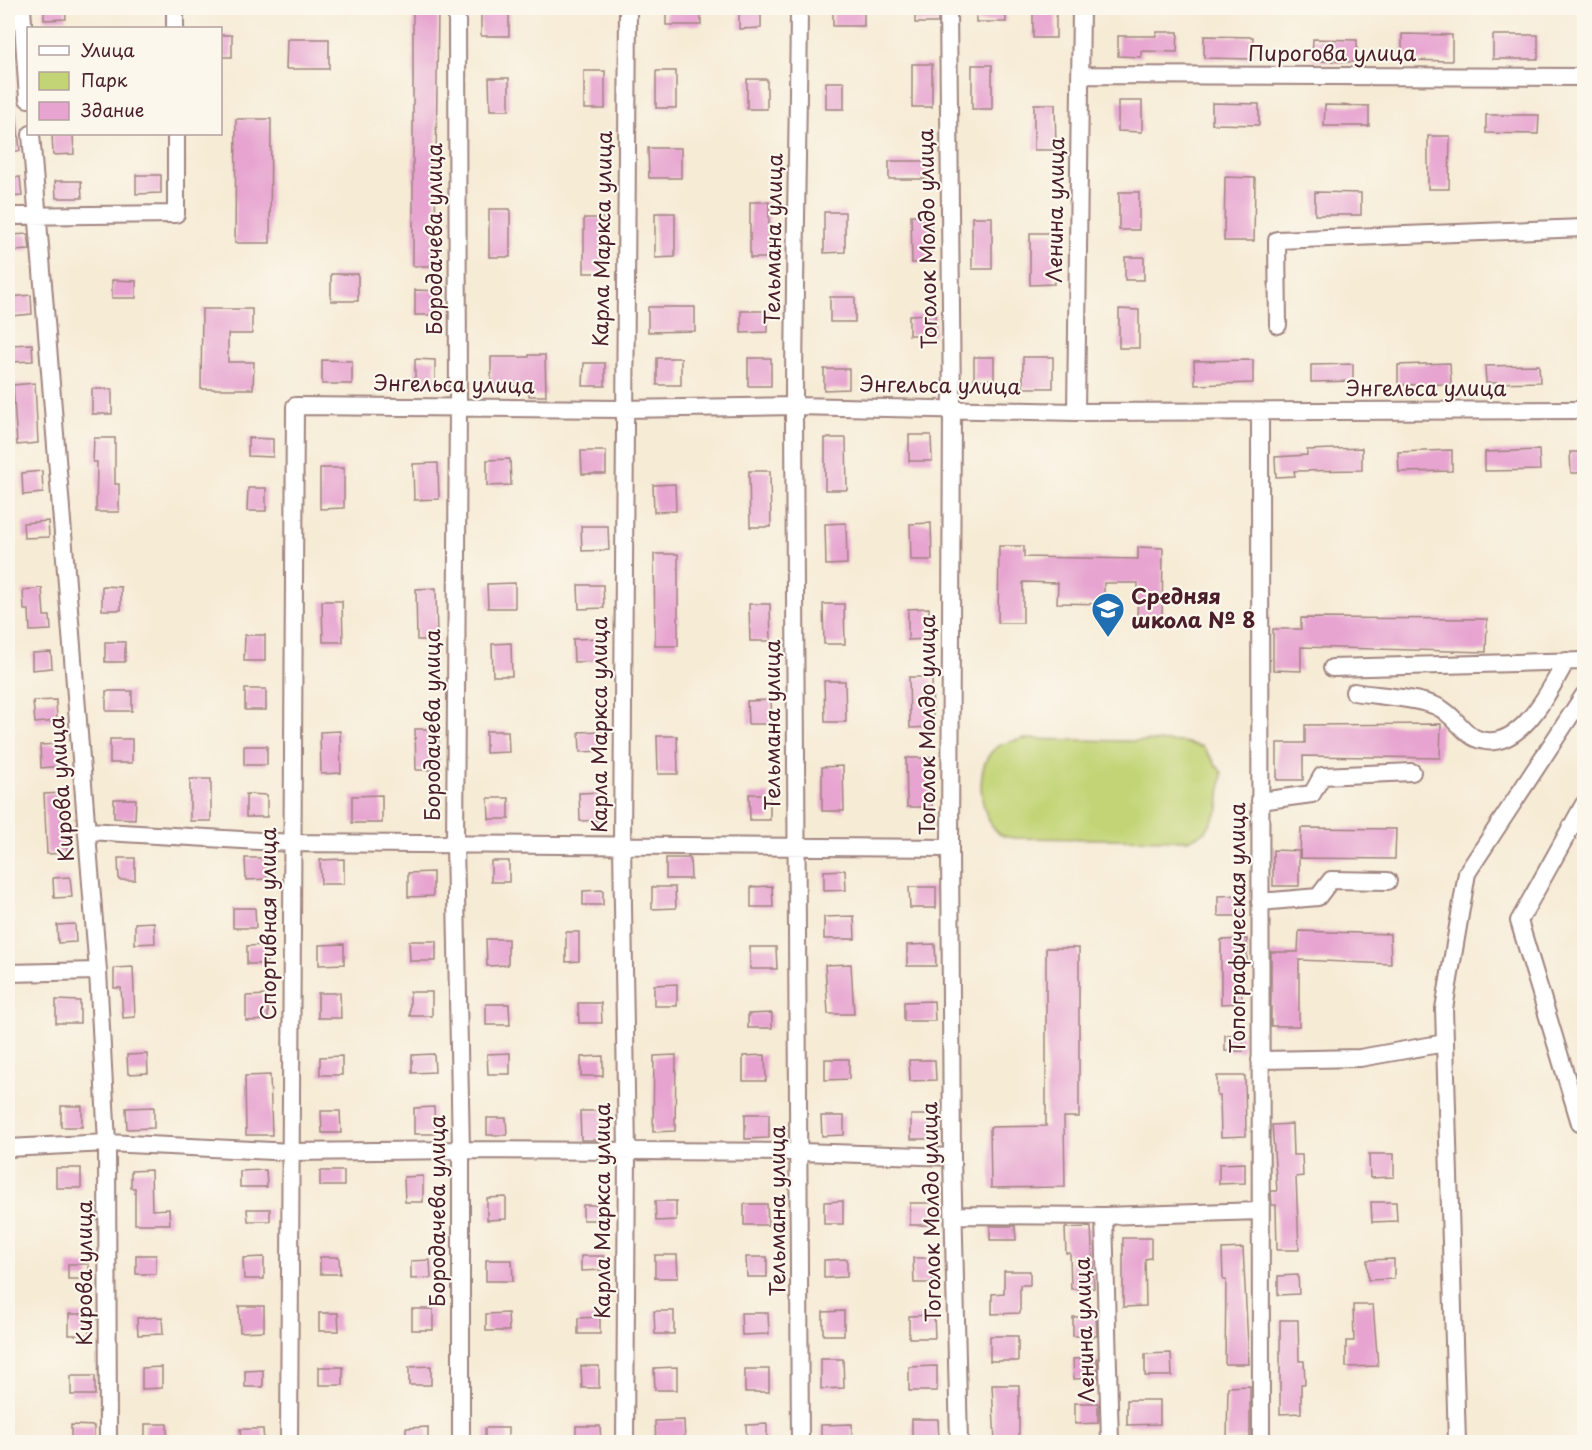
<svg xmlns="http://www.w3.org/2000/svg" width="1592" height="1450" viewBox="0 0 1592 1450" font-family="'Playpen Sans',sans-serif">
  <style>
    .green { fill: #c3d476; stroke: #867a50; stroke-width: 1.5 }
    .building { fill: #e7a4d0 }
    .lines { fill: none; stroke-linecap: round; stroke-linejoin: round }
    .minor-casing { stroke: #a08580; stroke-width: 20 }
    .minor { stroke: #fff; stroke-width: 16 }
    .labels { text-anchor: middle; stroke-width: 4.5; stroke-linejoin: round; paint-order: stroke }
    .street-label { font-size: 21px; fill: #4a1f2b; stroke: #fbf7ec }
    .poi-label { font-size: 21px; font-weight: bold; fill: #4a1f2b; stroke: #fbf7ec; text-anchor: start }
  </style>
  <rect width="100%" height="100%" fill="#fbf7ec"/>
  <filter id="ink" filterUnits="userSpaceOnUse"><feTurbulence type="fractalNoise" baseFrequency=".0167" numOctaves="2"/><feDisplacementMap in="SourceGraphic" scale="12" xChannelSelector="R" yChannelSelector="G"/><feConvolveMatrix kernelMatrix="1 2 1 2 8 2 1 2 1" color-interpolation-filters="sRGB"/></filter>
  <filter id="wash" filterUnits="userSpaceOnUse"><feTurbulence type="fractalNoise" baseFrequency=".008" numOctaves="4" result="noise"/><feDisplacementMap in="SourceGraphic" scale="24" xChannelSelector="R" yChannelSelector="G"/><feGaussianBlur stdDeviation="1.35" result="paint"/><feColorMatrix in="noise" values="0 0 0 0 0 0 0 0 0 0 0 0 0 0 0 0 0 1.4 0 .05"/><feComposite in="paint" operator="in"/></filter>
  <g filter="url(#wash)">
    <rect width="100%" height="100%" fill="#f6ebd5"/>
    <path class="green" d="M1022,739L1183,742L1203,747L1222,773L1219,810L1205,832L1188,840L1015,838C1010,837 1002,837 998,833C978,815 973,760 999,746C1005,742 1015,741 1022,739Z"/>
    <g id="blocks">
      <path class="building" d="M44,8H65L66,19L44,20Z
        M413,8H438L435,237H439V266H413Z
        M481,8H509V36H481Z
        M666,8H701V25H666Z
        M739,8H761V28L739,29Z
        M833,8H864V26H833Z
        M915,8H938V23H915Z
        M976,8H1006V22H976Z
        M1033,8H1056V38H1033Z
        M1156,32H1178L1177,52L1141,51V57L1118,56V36H1156Z
        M1402,34L1452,35V61L1402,60Z
        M220,35H232V57H220Z
        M1493,35H1538V59H1493Z
        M1204,36L1253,37L1252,59L1204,58Z
        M287,39H329V69H286Z
        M1313,39L1357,40V62L1312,61Z
        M912,64H932V107H912Z
        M972,65H992V109H972Z
        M584,71H605V109H584Z
        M656,71H676V108H656Z
        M489,78H509V110H490Z
        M747,79H767V109H747Z
        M826,82H844V109H826Z
        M1118,101H1142V132L1118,131Z
        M1212,103L1259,104V125L1212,124Z
        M1034,104H1055L1056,150H1034Z
        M1325,105L1369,106V126H1324Z
        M8,110H16L20,151H8Z
        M1486,115H1539L1538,134L1486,133Z
        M236,119H271L270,243H235Z
        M52,134H73L74,154L53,155Z
        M1428,136H1450L1449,189H1428Z
        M648,148H681V178H649Z
        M889,161H931V179H889Z
        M136,175H161V193L136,194Z
        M20,177L22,196L8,197V178Z
        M1225,177L1255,178L1254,241H1224Z
        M55,181H81L82,198H56Z
        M1119,192H1139V230H1119Z
        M1315,192L1361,193V215H1315Z
        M750,202H769V258H750Z
        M489,209H510V257H489Z
        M824,212H845V252L824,253Z
        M655,213H675V257L655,258Z
        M911,215H931V263H912Z
        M972,217H992V269H972Z
        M584,218H605V273H584Z
        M1030,233H1054V284L1030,285Z
        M28,234L30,250L12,251L11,235Z
        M1125,257H1144V280H1125Z
        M331,274H358V301H331Z
        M112,280L136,281V298H112Z
        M415,290L439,291V315H415Z
        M31,295L32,314L11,316L10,297Z
        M830,297H855V322H830Z
        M648,307H695V331L648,332Z
        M202,309H252V334H228V362H254L253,389H201Z
        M1119,309L1139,310V348H1119Z
        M741,311H768V332L741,333Z
        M935,314V335H909V315Z
        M32,344L33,361L11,362L10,345Z
        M529,355H545L546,396H529V386H491V357H529Z
        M974,357H994V379L974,380Z
        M1023,357H1053V388H1023Z
        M657,358H681V385H657Z
        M748,358H771V386H748Z
        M415,359L435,360V386H415Z
        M322,360L352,361V384H322Z
        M1253,360V383L1195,385L1194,361Z
        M584,363H605V386H583Z
        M1450,363L1451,384L1398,385V365Z
        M1353,364V381L1311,382V365Z
        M1539,365L1540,382L1486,383L1485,366Z
        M824,369H849V389L824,390Z
        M35,383L38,443L17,445L13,385Z
        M92,389H112V414H92Z
        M909,435H931L932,461H909Z
        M94,438H115V484H119V512H96L97,462H93Z
        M248,438L273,439V457L248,456Z
        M825,438H846L847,490H825Z
        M1362,448V470L1294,471L1295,476L1276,477L1275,457L1307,455V450Z
        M1452,450V471L1399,472L1398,452Z
        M1539,450L1540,470L1485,471V452Z
        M581,451H606V474H582Z
        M1570,452H1584V473H1571Z
        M510,459L511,485L487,486V460Z
        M438,463L439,499L414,500L413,464Z
        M320,468H344V508L320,509Z
        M42,471L43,493L23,495L22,473Z
        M749,471H770L771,527H750Z
        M675,484L676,511L654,512L653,485Z
        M248,488H266V511H247Z
        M48,521L49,537L24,538L23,523Z
        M846,523L847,564L826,565L825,524Z
        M931,523L932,560H911L910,524Z
        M581,526H608L609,550L582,551Z
        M999,546H1024V557L1138,559V547L1163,548L1162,624H1137L1138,583H1104V604L1057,603L1058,583L1023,582V623H998Z
        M654,554H678V646H655Z
        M515,583V608H488L487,584Z
        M578,585H603L604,608L579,609Z
        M102,586L121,587V610H102Z
        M42,588L44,616H50L51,630L30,631L29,610H24L23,590Z
        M436,588L437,640H417L416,589Z
        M322,601H342L343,642H323Z
        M749,604H770L771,641H750Z
        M823,604H844L845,644H824Z
        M929,608V639L908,640V609Z
        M1301,618L1487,619L1486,652L1301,647V671L1273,670V629H1301Z
        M245,635H265V661H244Z
        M602,638L603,661L574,662L573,639Z
        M105,642H125V662H105Z
        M511,643L512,676H493L492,644Z
        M51,652L52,668L32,670V653Z
        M909,677H932L933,727L910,728Z
        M824,681H845L846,722H825Z
        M245,689H266V710H245Z
        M106,691H132V711H106Z
        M56,700L57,721L35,723L33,701Z
        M771,700L772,724H748L747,701Z
        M1441,724L1440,758L1303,756V780H1277V743H1305V725Z
        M415,729H438L439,770H416Z
        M340,731L341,773L321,774L320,732Z
        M486,731H508L509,752L486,753Z
        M602,731V751L580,752L579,732Z
        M657,736H677L678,774H658Z
        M110,739H132V763H110Z
        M59,744L61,766L41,768L40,745Z
        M244,746H267V765H244Z
        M906,758H932V807H907Z
        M843,766L844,811H822V767Z
        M190,779H211V821H190Z
        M604,792V820L580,821L579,793Z
        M62,793L67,853L47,854L44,794Z
        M246,794L267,795V817H246Z
        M749,794H770V820H750Z
        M382,795V823H352V796Z
        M488,798H509V819H489Z
        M114,799H136L135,819L114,818Z
        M1301,828L1396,829L1395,859L1300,858Z
        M1273,850L1299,851V886H1273Z
        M118,858H135V880H119Z
        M245,858H266L267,879L246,880Z
        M666,858H690L691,879H666Z
        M344,859V884H321L320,860Z
        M491,861H509V882H491Z
        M845,870L846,890L824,891V871Z
        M433,872V896L408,897V873Z
        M70,877L72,897L54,898L53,878Z
        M772,886L773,907H751V887Z
        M652,887H675L676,908L652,909Z
        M909,887H936V908H910Z
        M603,890V905H583V891Z
        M1244,895V916H1218V896Z
        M233,908H255L256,928H233Z
        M854,916L855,939H824V917Z
        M154,922L155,943L135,944V923Z
        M75,924L76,942L58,943L57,925Z
        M1299,931L1390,934L1391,964L1299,960V1026H1271V952H1298Z
        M566,932H579V961L566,962Z
        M486,939H508V965L487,966Z
        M1247,939V960H1241L1242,1003L1221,1004V940Z
        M409,941H436V961H410Z
        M344,944V964L319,965V945Z
        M935,944L936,966H907V945Z
        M266,945L267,964H247V946Z
        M750,947H776L777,969H750Z
        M1046,948H1079V1117H1064L1065,1187L991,1188L990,1127L1046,1126Z
        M851,964L854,1014H828L825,965Z
        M133,967L135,1017L123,1018L121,988H114V968Z
        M677,984V1006H654V985Z
        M410,992H432V1016H410Z
        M318,993H340L341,1018H318Z
        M268,995V1020L246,1021V996Z
        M56,1000L80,1001V1023H56Z
        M934,1001L935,1021H904V1002Z
        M578,1003H601L602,1023H579Z
        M486,1004H509L510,1025H486Z
        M772,1013V1028H748V1014Z
        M1243,1034V1051H1225V1035Z
        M510,1053V1074H488L487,1054Z
        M147,1054L148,1073L128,1074L127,1055Z
        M434,1054L435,1072L412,1073V1055Z
        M676,1055L675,1131L653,1132L654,1056Z
        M765,1055L766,1081H743V1056Z
        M342,1056V1075H320V1057Z
        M603,1056V1076H581V1057Z
        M825,1059H849V1079L825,1080Z
        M909,1060H935L936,1080L910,1081Z
        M270,1075L272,1135H246L245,1076Z
        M1217,1076H1245L1246,1136L1221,1137L1220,1096H1217Z
        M61,1106H82V1127H61Z
        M154,1107V1128L127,1129L126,1108Z
        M434,1107L435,1134H414V1108Z
        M321,1111H340L341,1133H322Z
        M580,1111H602V1140H581Z
        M745,1114H769V1138L745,1139Z
        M911,1115H935V1139H911Z
        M821,1116H844V1135L822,1136Z
        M487,1118H506L507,1135H487Z
        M1292,1124L1293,1155H1302L1303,1176L1296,1177L1299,1250H1277L1276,1205H1272L1271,1191H1277L1272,1125Z
        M1369,1154H1394V1177L1370,1178Z
        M1245,1163V1183L1219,1184V1164Z
        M56,1168H81V1188H56Z
        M151,1170L152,1210L169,1209L170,1224H135V1188H131V1171Z
        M266,1170L267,1187H240V1171Z
        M320,1171H344V1186H320Z
        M423,1176V1202H405L404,1177Z
        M506,1197V1219L487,1220V1198Z
        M655,1201H676V1220L656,1221Z
        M843,1201V1224H824V1202Z
        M1371,1202H1396L1397,1221L1372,1222Z
        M910,1203H934V1225H910Z
        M744,1204H767L768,1225H744Z
        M583,1205H601V1220H583Z
        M247,1209H270V1221H248Z
        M990,1226H1015L1016,1240H990Z
        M1091,1227L1094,1288L1071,1289L1070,1253H1066L1065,1228Z
        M1123,1238H1151V1258L1145,1259L1146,1306L1123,1307Z
        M1243,1248L1249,1364H1225L1226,1280H1223L1222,1249Z
        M136,1255H156V1274H136Z
        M655,1255H677L678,1278H655Z
        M581,1256H604V1270L581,1271Z
        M264,1257V1279H244L243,1258Z
        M320,1257H339L340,1274H320Z
        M746,1257H767V1277H747Z
        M913,1258H932L933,1283H914Z
        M847,1259V1277L824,1278V1260Z
        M1394,1259V1279L1368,1280L1367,1260Z
        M430,1260L431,1278L411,1279V1261Z
        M486,1260H512L513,1281H486Z
        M68,1264H89V1279H68Z
        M1004,1271H1030V1285H1020V1313L992,1314V1294L1004,1293Z
        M1298,1275L1299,1294L1278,1295V1276Z
        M1353,1305H1373L1378,1366L1346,1367V1341H1354Z
        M239,1306H264V1331L240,1332Z
        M412,1309H433V1330H412Z
        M654,1311H674V1334H655Z
        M844,1311V1335H823V1312Z
        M319,1313H338L339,1331H319Z
        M508,1313L509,1331H486V1314Z
        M741,1313H768L769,1334L742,1335Z
        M69,1314H89V1335H69Z
        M934,1315L935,1338H909V1316Z
        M162,1317L163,1334L138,1335L137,1318Z
        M600,1317V1334H578V1318Z
        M1073,1317H1096L1097,1336H1073Z
        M1280,1320H1298L1299,1361H1304L1305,1384H1301V1413L1280,1414Z
        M990,1336H1018V1361H990Z
        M1171,1353L1172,1376H1145V1354Z
        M1097,1358L1098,1378L1074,1379L1073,1359Z
        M821,1359H843L844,1388L821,1389Z
        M431,1366V1385H409V1367Z
        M581,1366H599V1388H582Z
        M937,1366V1391H909V1367Z
        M162,1367V1388L142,1389V1368Z
        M319,1367H343V1385H319Z
        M677,1367V1390H655L654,1368Z
        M745,1369H769V1392H745Z
        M263,1370V1387H245V1371Z
        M71,1376H95V1395H71Z
        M992,1385H1019V1443H995Z
        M1250,1386V1438L1227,1439L1228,1387Z
        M1127,1400H1160V1424L1127,1425Z
        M1075,1403H1098V1423L1075,1424Z
        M912,1419H938L939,1443H912Z
        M684,1420L685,1443H656L655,1421Z
        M145,1424H167V1443H145Z
        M767,1424V1443H747L746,1425Z
        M852,1424V1443H821V1425Z
        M71,1425L94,1426V1443H71Z
        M576,1426H600L601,1443H576Z
        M428,1427V1443H406V1428Z
        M485,1428H508V1441H485Z
        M240,1429H263L264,1443H241Z"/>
    </g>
  </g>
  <g filter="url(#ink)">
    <use href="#blocks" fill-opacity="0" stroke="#a08580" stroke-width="1.5"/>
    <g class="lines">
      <defs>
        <path id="minor" d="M22,8L28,99
          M175,8V28
          M457,8L458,407L455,844L461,1150V1442
          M799,8C798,142 794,277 794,411C795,755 801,1099 800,1442
          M948,8L952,408L950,848L952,1157L959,1442
          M1080,75L1584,77
          M31,134L98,971L107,1143L108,1442
          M8,216L176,214V134
          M1278,325L1277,240L1584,228
          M1076,412L1081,8
          M1260,413L1261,1442
          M1332,668L1584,661
          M1354,692C1378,696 1414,697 1436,706C1453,713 1462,732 1475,738C1518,757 1550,690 1566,661
          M1260,801L1312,794L1322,776L1412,772
          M1584,804L1519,921L1580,1123H1584
          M88,831L292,843L950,848
          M1260,902L1318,897L1331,880L1388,881
          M8,973L98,971
          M1260,1060L1360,1058L1445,1043
          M8,1148L107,1143L292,1152L461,1150L801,1152L952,1157
          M954,1215L1104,1216L1260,1211
          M1104,1216L1110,1442
          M289,1442L295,406L624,409L794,406L1076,412L1584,410
          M625,1442L627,1152L622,845L628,8
          M1457,1442L1444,1009L1467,873L1584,695"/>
      </defs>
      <use href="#minor" class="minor-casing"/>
      <use href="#minor" class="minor"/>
    </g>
  </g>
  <defs>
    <symbol id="school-pin" viewBox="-11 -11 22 30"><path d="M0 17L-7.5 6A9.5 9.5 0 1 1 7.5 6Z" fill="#1f6fb2" stroke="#fbf7ec"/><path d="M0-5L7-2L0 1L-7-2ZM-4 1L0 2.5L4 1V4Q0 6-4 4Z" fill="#fff"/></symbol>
  </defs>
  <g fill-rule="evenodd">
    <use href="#school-pin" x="1089" y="590" width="38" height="52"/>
  </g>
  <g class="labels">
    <g class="street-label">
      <text x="1332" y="61">Пирогова улица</text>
      <text transform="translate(1056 210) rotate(-89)" y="7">Ленина улица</text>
      <text transform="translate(435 239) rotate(-90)" y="7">Бородачева улица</text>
      <text transform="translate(603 239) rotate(-89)" y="7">Карла Маркса улица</text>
      <text transform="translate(774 239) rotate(-89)" y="7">Тельмана улица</text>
      <text transform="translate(928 239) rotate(-91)" y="7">Тоголок Молдо улица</text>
      <text transform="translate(454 385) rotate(1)" y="7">Энгельса улица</text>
      <text transform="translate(940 386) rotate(1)" y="7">Энгельса улица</text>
      <text x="1426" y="396">Энгельса улица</text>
      <text transform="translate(433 725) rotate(-90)" y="7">Бородачева улица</text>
      <text transform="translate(600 725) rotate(-90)" y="7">Карла Маркса улица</text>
      <text transform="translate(773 725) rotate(-90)" y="7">Тельмана улица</text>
      <text transform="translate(928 725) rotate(-90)" y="7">Тоголок Молдо улица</text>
      <text transform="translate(62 789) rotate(-94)" y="7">Кирова улица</text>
      <text transform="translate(269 924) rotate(-90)" y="7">Спортивная улица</text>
      <text transform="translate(1238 928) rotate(-90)" y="7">Топографическая улица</text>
      <text transform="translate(438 1211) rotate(-90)" y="7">Бородачева улица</text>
      <text transform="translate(603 1211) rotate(-90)" y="7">Карла Маркса улица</text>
      <text transform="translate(778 1211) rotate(-90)" y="7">Тельмана улица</text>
      <text transform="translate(932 1212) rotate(-91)" y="7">Тоголок Молдо улица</text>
      <text transform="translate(85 1273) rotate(-90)" y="7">Кирова улица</text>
      <text transform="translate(1085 1330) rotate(-92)" y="7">Ленина улица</text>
    </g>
    <g class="poi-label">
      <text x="1131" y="604">Средняя<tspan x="1131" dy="24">школа № 8</tspan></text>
    </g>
  </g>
  <rect width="1592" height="1450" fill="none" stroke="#fbf7ec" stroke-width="30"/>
  <rect x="27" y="27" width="195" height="108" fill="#fbf7ec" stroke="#b4a19f" stroke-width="1.5"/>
  <rect x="39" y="46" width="30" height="9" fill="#ffffff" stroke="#b4a19f" stroke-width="1.5"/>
  <text x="81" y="57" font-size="18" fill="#4a1f2b">Улица</text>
  <rect x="39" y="72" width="30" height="18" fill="#c3d476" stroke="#b4a19f" stroke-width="1.5"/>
  <text x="81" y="87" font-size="18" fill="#4a1f2b">Парк</text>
  <rect x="39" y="102" width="30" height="18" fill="#e7a4d0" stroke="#b4a19f" stroke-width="1.5"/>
  <text x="81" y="117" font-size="18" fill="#4a1f2b">Здание</text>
</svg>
